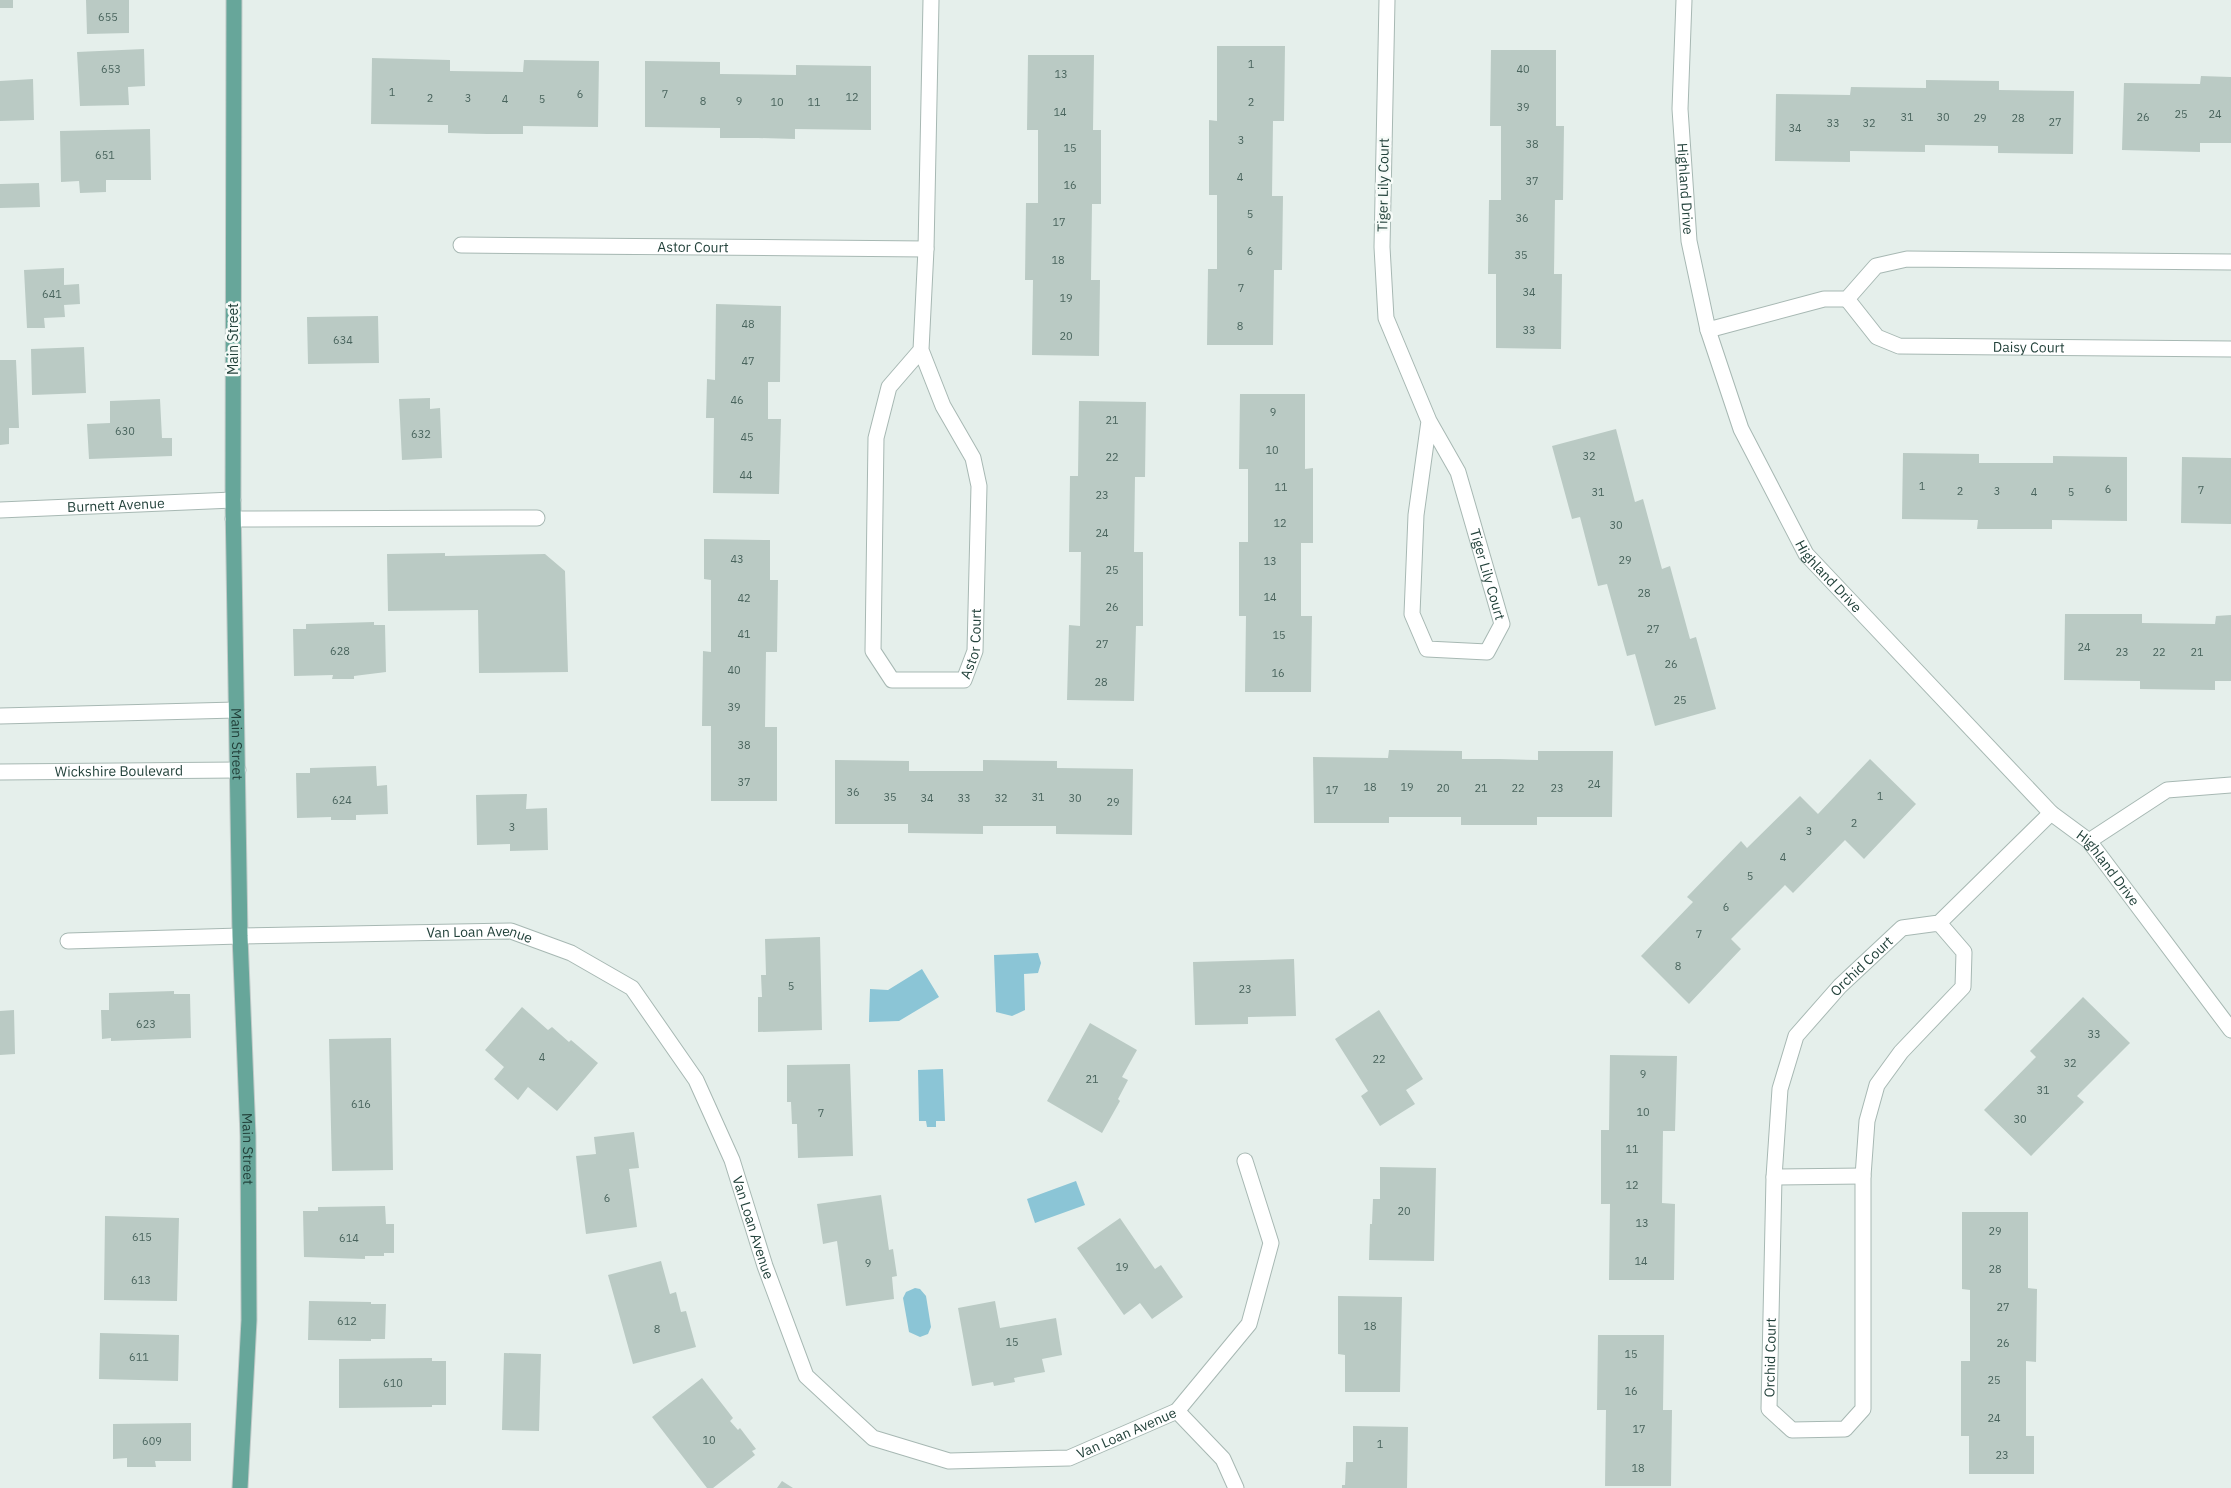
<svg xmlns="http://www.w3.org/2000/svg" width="2231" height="1488" viewBox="0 0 2231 1488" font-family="'IBM Plex Sans',sans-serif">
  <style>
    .water { fill: #8bc5d6 }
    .building { fill: #bacac4 }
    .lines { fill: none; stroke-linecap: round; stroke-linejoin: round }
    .minor-casing { stroke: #a7b8b3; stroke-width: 17 }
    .major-casing { stroke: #c1cac8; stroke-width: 17 }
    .minor { stroke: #fff; stroke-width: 15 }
    .major { stroke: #67a69a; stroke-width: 15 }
    .labels { text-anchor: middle; stroke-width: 5; stroke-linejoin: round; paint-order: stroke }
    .number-label { font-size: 11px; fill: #49645d }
    .street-label { font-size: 14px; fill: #23423b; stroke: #f6fbf8 }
  </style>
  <rect width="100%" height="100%" fill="#e5efeb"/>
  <path class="water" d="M1038,953L1041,963L1038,973L1024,974L1025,1010L1012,1016L996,1012L994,955Z
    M922,969L939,997L899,1021L869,1022L870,989L888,990Z
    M943,1069L945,1121H936V1127H927L926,1121H919L918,1070Z
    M1076,1181L1085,1205L1035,1223L1027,1199Z
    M915,1288L920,1289L926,1296L931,1327L928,1334L920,1337L909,1332L903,1298L906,1292Z"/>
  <path class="building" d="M0,0H13V8H0Z
    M86,0H129V33L87,34Z
    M1217,46H1285L1284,121H1273L1272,196H1283L1282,270H1274L1273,345H1207L1208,269H1217V195H1209V120L1217,121Z
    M144,49L145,86L128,87L129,105L80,106L77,52Z
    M1491,50H1556V126H1564L1563,200H1555L1554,274H1562L1561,349L1496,348V274H1488L1489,200H1501V126H1490Z
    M1028,55H1094L1093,130H1101V204H1092L1091,280H1100L1099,356L1032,355L1033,280H1025L1026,203H1038V130H1027Z
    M372,58L450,60V71L523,72L524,60L599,61L598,127L523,126V134H487L448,133V125L371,124Z
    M645,61L720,62V74L796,75V65L871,66V130L795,129V139L758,138H720V128L645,127Z
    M2201,76L2231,77V143H2200V152L2122,150L2124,83L2200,84Z
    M33,79L34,120L0,121V81Z
    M1926,80L1999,81V90L2074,91L2073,154L1998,153V146L1925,145V152L1850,151V162L1775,161L1776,94L1850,95L1851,87L1926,88Z
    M150,129L151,180H106V192L80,193L79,181L61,182L60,131Z
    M39,183L40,207L0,208V184Z
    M64,268V285L79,284L80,304L64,305L65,317L44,318L45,328H27L24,270Z
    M716,304L781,306L780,382H768V419H781L779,494L713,493L714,418H706L707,379L715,380Z
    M378,316L379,363L308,364L307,317Z
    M84,347L86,393L32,395L31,349Z
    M0,360H16L19,428H9V444L0,445Z
    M1240,394H1305V469L1313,468V543H1301V616H1312L1311,692H1245L1246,616H1239V542H1248V469H1239Z
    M430,398V409L440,408L442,458L402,460L399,399Z
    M160,399L162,438H172V456L89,459L87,424L110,423V401Z
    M1079,401L1146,402L1145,477H1135L1134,552H1143V626H1136L1134,701L1067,700L1069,625L1080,626L1081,552H1069L1070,476H1078Z
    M1616,429L1635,502L1643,499L1662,569L1670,566L1690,639L1696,637L1716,709L1655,726L1635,654L1627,656L1607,584L1598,586L1580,517L1572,519L1552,446Z
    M1903,453L1979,454V463H2053V456L2127,457V521L2052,520V529H1977L1978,520L1902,519Z
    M2182,457L2231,458V524L2181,523Z
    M704,539L770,540V580H778L777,652H766L765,727H777V801H711V726H702L703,651L711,652V580L704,579Z
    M445,553V556L545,554L565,571L568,672L479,673L478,610L388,611L387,554Z
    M2065,614H2142V623L2215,624L2216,616L2231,615V681H2215V690L2140,689V681L2064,680Z
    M374,622V625H385L386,672L354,676V679H332L333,675L294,676L293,629H306V624Z
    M1389,750L1462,751V759H1500L1538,760V751H1613L1612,817H1537V825H1461V817H1389V823H1314L1313,757L1388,758Z
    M1870,759L1916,804L1864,859L1845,840L1793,893L1785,885L1731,939L1741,949L1689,1004L1641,956L1693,902L1687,897L1741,841L1747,848L1800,796L1818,814Z
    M835,760L909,761V771H983V760L1057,761V768L1133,769L1132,835L1056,834V826H983V834L908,833V824H835Z
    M376,766L377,786L387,785L388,814L356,815V820H331V817L297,818L296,773H310V768Z
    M527,794L526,809L547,808L548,850L510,851V844L477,845L476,795Z
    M820,937L822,1030L758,1032V997H762L761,975H766L765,939Z
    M1294,959L1296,1016L1248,1017V1024L1195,1025L1193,962Z
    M174,991V994H190L191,1038L111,1041V1038L102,1039L101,1010H109V993Z
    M2083,997L2130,1043L2077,1096L2084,1102L2031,1156L1984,1110L2036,1057L2030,1051Z
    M522,1007L548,1030L552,1027L569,1042L571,1040L598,1063L557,1111L528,1087L518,1100L494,1079L504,1067L485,1050Z
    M14,1010L15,1054L0,1055V1011Z
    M1379,1010L1423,1079L1406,1090L1415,1104L1380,1126L1361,1096L1368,1091L1335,1039Z
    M1090,1023L1137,1050L1122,1077L1128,1080L1118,1099L1120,1101L1102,1133L1047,1101Z
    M391,1038L393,1170L332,1171L329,1039Z
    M1610,1055L1677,1056L1675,1131H1663L1662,1203L1675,1204L1674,1280H1609L1610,1204H1601V1130H1609Z
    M850,1064L853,1156L798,1158L797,1124H792L791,1102H787V1065Z
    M634,1132L639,1168L629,1169L637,1227L586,1234L576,1156L596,1154L594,1137Z
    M1380,1167L1436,1168L1434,1261L1369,1260L1370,1224H1372L1373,1199H1380Z
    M881,1195L889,1250L893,1249L897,1276L892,1277L894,1299L846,1306L837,1241L823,1244L817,1204Z
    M385,1206L386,1224H394V1253H384V1256H365V1259L304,1257L303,1211H318V1207Z
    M1962,1212H2028V1288L2037,1289L2036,1362L2026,1361V1436H2034V1474H1969V1436H1961V1361H1970V1290L1962,1289Z
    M105,1216L179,1218L177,1301L104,1300Z
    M1120,1218L1155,1269L1161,1265L1183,1297L1152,1319L1140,1303L1124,1315L1077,1248Z
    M661,1261L670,1294L676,1292L681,1312L686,1311L696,1347L633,1364L608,1275Z
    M1338,1296L1402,1297L1400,1392H1345V1355L1338,1354Z
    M309,1301L371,1302V1304H386L385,1339H371V1341L308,1340Z
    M995,1301L1000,1328L1056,1318L1062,1355L1042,1359L1045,1372L1014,1378L1015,1382L994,1386L993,1382L972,1386L958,1308Z
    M100,1333L179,1335L178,1381L99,1379Z
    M1598,1335H1664L1663,1410H1672L1671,1486H1605L1606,1410H1597Z
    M504,1353L541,1354L539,1431L502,1430Z
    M432,1358V1361H446V1405H432V1407L339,1408V1359Z
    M702,1378L733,1418L730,1421L738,1430L740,1428L756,1449L752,1451L755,1455L713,1488H707L652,1417Z
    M191,1423V1461H155L156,1467H127V1458L113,1459V1424Z
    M1353,1426L1408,1427L1407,1488H1342V1485H1345L1346,1462H1353Z
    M782,1481L793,1488H777Z"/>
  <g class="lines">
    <defs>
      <g id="minor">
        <path id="s1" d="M1387,0L1382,247L1386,318L1429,421L1458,472L1502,624L1487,652L1427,649L1412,614L1416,515L1429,421"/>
        <path id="s2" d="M1684,0L1680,109L1689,241L1708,330L1741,429L1806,554L2051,813L2089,841L2231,1030"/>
        <path id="s3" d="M461,245L926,249"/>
        <path id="s4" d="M1847,299L1877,337L1899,346L2231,349"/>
        <path d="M1708,330L1824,299H1847L1876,266L1907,259L2231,262"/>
        <path id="s5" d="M921,350L889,387L876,438L873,651L892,680H964L975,651L979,486L973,458L943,406L921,350L926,249L931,0"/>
        <path id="s6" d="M0,510L233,500"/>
        <path d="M233,519L537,518"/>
        <path d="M0,716L236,710"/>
        <path id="s7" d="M0,772L238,770"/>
        <path d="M2089,841L2167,790L2231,785"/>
        <path id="s8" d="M1939,923L1964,952L1963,987L1901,1052L1877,1085L1867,1121L1863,1176V1409L1845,1429L1792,1430L1769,1409L1774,1177L1780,1089L1796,1036L1840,986L1902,928L1939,923L2051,813"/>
        <path id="s9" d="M68,941L240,936L511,931L571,953L632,988L696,1080L732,1160L765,1266L806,1376L873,1438L949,1461L1069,1458L1177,1411L1249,1324L1271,1243L1245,1161"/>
        <path d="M1774,1177L1863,1176"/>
        <path d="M1177,1411L1223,1459L1236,1488"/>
      </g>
      <g id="major">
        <path id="s10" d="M234,0L233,500L240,936L248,1136L249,1320L240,1488"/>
      </g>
    </defs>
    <use href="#minor" class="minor-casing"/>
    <use href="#major" class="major-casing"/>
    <use href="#minor" class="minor"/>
    <use href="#major" class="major"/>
  </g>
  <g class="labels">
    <g class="number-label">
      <text x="108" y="21">655</text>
      <text x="1251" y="68">1</text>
      <text x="111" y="73">653</text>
      <text x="1523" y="73">40</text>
      <text x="1061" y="78">13</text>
      <text x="392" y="96">1</text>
      <text x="580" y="98">6</text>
      <text x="665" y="98">7</text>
      <text x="852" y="101">12</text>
      <text x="430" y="102">2</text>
      <text x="468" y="102">3</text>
      <text x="505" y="103">4</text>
      <text x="542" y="103">5</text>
      <text x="703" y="105">8</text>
      <text x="739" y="105">9</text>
      <text x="777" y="106">10</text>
      <text x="814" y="106">11</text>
      <text x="1251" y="106">2</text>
      <text x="1523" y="111">39</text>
      <text x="1060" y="116">14</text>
      <text x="2181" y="118">25</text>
      <text x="2215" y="118">24</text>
      <text x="1907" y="121">31</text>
      <text x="1943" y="121">30</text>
      <text x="2143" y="121">26</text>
      <text x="1980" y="122">29</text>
      <text x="2018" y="122">28</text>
      <text x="2055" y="126">27</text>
      <text x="1833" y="127">33</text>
      <text x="1869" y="127">32</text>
      <text x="1795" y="132">34</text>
      <text x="1241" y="144">3</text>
      <text x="1532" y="148">38</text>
      <text x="1070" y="152">15</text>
      <text x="105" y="159">651</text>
      <text x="1240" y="181">4</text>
      <text x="1532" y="185">37</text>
      <text x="1070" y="189">16</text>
      <text x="1250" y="218">5</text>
      <text x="1522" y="222">36</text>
      <text x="1059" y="226">17</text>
      <text x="1250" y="255">6</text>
      <text x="1521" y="259">35</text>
      <text x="1058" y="264">18</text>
      <text x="1241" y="292">7</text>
      <text x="1529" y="296">34</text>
      <text x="52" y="298">641</text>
      <text x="1066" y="302">19</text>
      <text x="748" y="328">48</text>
      <text x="1240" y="330">8</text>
      <text x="1529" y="334">33</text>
      <text x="1066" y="340">20</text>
      <text x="343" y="344">634</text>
      <text x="748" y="365">47</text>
      <text x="737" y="404">46</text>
      <text x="1273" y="416">9</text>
      <text x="1112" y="424">21</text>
      <text x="125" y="435">630</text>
      <text x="421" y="438">632</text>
      <text x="747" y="441">45</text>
      <text x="1272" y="454">10</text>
      <text x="1589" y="460">32</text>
      <text x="1112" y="461">22</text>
      <text x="746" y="479">44</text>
      <text x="1922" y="490">1</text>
      <text x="1281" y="491">11</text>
      <text x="2108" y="493">6</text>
      <text x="2201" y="494">7</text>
      <text x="1960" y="495">2</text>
      <text x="1997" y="495">3</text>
      <text x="1598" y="496">31</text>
      <text x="2034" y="496">4</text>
      <text x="2071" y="496">5</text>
      <text x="1102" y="499">23</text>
      <text x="1280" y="527">12</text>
      <text x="1616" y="529">30</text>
      <text x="1102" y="537">24</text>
      <text x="737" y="563">43</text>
      <text x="1625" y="564">29</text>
      <text x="1270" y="565">13</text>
      <text x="1112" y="574">25</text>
      <text x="1644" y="597">28</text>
      <text x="1270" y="601">14</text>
      <text x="744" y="602">42</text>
      <text x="1112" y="611">26</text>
      <text x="1653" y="633">27</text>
      <text x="744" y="638">41</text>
      <text x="1279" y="639">15</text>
      <text x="1102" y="648">27</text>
      <text x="2084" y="651">24</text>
      <text x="340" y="655">628</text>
      <text x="2122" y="656">23</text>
      <text x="2159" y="656">22</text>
      <text x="2197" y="656">21</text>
      <text x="1671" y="668">26</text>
      <text x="734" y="674">40</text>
      <text x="1278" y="677">16</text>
      <text x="1101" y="686">28</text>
      <text x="1680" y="704">25</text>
      <text x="734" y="711">39</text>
      <text x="744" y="749">38</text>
      <text x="744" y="786">37</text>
      <text x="1594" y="788">24</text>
      <text x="1370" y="791">18</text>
      <text x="1407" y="791">19</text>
      <text x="1443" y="792">20</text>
      <text x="1481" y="792">21</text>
      <text x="1518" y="792">22</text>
      <text x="1557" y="792">23</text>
      <text x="1332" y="794">17</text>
      <text x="853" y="796">36</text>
      <text x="1880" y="800">1</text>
      <text x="890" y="801">35</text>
      <text x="1038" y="801">31</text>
      <text x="927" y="802">34</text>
      <text x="964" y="802">33</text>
      <text x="1001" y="802">32</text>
      <text x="1075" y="802">30</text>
      <text x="342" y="804">624</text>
      <text x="1113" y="806">29</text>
      <text x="1854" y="827">2</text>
      <text x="512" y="831">3</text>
      <text x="1809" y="835">3</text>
      <text x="1783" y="861">4</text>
      <text x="1750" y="880">5</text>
      <text x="1726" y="911">6</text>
      <text x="1699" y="938">7</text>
      <text x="1678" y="970">8</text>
      <text x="791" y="990">5</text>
      <text x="1245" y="993">23</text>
      <text x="146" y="1028">623</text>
      <text x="2094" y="1038">33</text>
      <text x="542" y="1061">4</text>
      <text x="1379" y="1063">22</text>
      <text x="2070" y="1067">32</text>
      <text x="1643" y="1078">9</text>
      <text x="1092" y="1083">21</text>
      <text x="2043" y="1094">31</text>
      <text x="361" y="1108">616</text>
      <text x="1643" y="1116">10</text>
      <text x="821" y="1117">7</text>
      <text x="2020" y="1123">30</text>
      <text x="1632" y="1153">11</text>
      <text x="1632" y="1189">12</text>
      <text x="607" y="1202">6</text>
      <text x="1404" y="1215">20</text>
      <text x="1642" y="1227">13</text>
      <text x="1995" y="1235">29</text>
      <text x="142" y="1241">615</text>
      <text x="349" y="1242">614</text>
      <text x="1641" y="1265">14</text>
      <text x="868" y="1267">9</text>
      <text x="1122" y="1271">19</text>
      <text x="1995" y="1273">28</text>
      <text x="141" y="1284">613</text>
      <text x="2003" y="1311">27</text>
      <text x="347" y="1325">612</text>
      <text x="1370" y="1330">18</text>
      <text x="657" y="1333">8</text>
      <text x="1012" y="1346">15</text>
      <text x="2003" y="1347">26</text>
      <text x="1631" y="1358">15</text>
      <text x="139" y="1361">611</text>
      <text x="1994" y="1384">25</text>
      <text x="393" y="1387">610</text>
      <text x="1631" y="1395">16</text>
      <text x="1994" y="1422">24</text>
      <text x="1639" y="1433">17</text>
      <text x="709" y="1444">10</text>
      <text x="152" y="1445">609</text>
      <text x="1380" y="1448">1</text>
      <text x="2002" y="1459">23</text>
      <text x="1638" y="1472">18</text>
    </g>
    <g class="street-label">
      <text transform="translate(1383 185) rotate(-89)" y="5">Tiger Lily Court</text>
      <text dy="5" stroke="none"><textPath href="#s2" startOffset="189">Highland Drive</textPath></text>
      <text dy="5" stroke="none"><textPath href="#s3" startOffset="232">Astor Court</textPath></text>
      <text transform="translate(233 339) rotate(-90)" y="5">Main Street</text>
      <text dy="5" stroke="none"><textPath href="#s4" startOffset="202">Daisy Court</textPath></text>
      <text dy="5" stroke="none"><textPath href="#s6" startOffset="116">Burnett Avenue</textPath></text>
      <text dy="5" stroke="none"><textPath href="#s1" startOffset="595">Tiger Lily Court</textPath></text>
      <text dy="5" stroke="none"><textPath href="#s2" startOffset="609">Highland Drive</textPath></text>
      <text dy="5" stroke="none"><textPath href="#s5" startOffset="459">Astor Court</textPath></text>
      <text dy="5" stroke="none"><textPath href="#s10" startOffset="744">Main Street</textPath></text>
      <text dy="5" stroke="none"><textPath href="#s7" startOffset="119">Wickshire Boulevard</textPath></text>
      <text dy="5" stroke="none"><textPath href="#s2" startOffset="1014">Highland Drive</textPath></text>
      <text dy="5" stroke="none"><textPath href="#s9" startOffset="412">Van Loan Avenue</textPath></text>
      <text dy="5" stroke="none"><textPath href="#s8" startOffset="1112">Orchid Court</textPath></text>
      <text dy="5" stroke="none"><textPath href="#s10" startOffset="1149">Main Street</textPath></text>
      <text dy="5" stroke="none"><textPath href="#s9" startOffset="848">Van Loan Avenue</textPath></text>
      <text dy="5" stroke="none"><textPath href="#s8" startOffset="692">Orchid Court</textPath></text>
      <text dy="5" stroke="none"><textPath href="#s9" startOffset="1359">Van Loan Avenue</textPath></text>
    </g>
  </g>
</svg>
